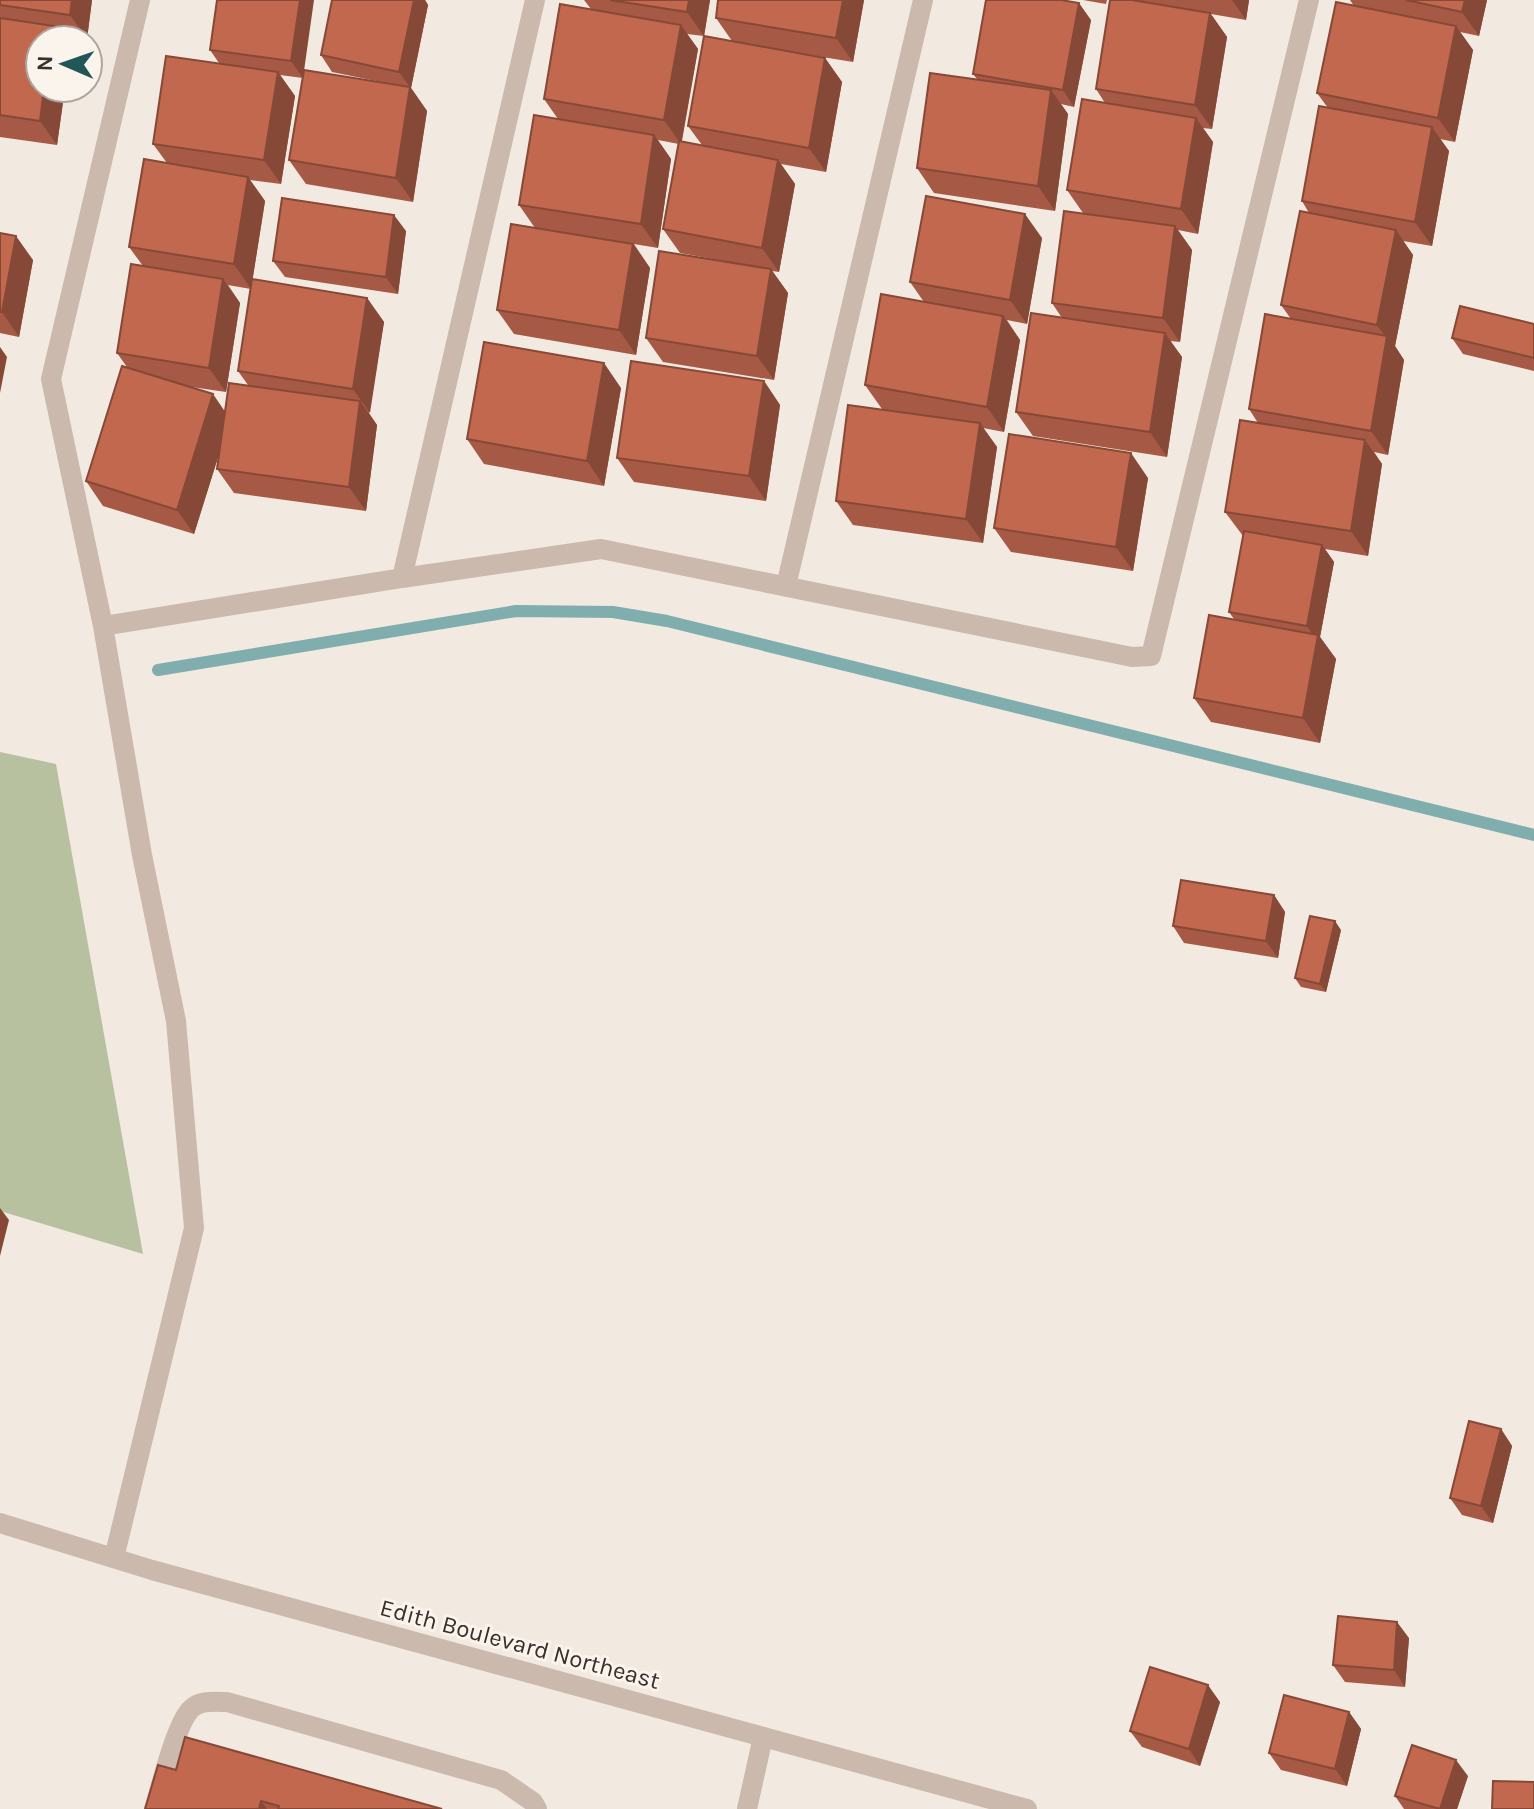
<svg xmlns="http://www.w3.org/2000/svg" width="1534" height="1809" viewBox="0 0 1534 1809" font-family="Karla,sans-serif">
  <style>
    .green { fill: #b7c1a0 }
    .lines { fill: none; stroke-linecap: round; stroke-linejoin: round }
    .stream { stroke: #80aeaf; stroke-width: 12 }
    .service { stroke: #cab9ac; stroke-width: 20 }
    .tertiary { stroke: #cab9ac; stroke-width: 20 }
    .wall { fill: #a65944; fill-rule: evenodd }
    .shaded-wall { fill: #874937 }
    .building { fill: #c1684f; stroke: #874937; stroke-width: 2 }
    .labels { text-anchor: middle; stroke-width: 6; stroke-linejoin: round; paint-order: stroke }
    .street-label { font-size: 24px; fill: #392f2b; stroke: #faf4ed }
  </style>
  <rect width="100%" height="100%" fill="#f2e9e0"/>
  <path class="green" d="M0,752L56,764L143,1254L0,1211Z"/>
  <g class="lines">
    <path class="stream" d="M158,670L516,611L613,612L667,621L1534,835"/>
    <path class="service" d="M402,578L601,549L1132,657L1151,656L1309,0
      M786,586L923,0
      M103,626L402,578L535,0
      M114,1558L194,1228L176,1021L142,855L103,626L51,379L140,0
      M154,1809C161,1787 176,1723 191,1709C200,1700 215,1702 227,1702L501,1780L533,1802L537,1809
      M747,1809L763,1737"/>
    <path class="tertiary" d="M0,1523L152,1570L1027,1809"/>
  </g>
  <path class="wall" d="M0,0H92L87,39L60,35L63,40H40V88H65L57,145L0,137Z
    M217,0L304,70L386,83L332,72L321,55L332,0H425L428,5L411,88L427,111L413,202L306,184L289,160L303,78L280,75L295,96L281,184L250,180L265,201L251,289L228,285L240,303L226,392L185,386L225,411L248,385L238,371L367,298L384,322L369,413L377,425L366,511L234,493L217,469L219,454L194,534L103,506L86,481L127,367L117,353L143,266L129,247L167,163L153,144L219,63L210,50Z
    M584,0H710L704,36L732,41L716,18L718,0H864L853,62L792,52L825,58L842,82L826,172L781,164L795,184L779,272L772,271L788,293L774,380L663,362L646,338L724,261L680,253L663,229L679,144L658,140L671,159L658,248L634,244L650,268L636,355L514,334L497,310L535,228L519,205L558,119L544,99L591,9ZM687,34L704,36L688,126L702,145L682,141L698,49Z
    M1083,0H1107L1106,4Z
    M1136,0H1249L1246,20L1211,14L1227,37L1212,129L1203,128L1213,142L1198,234L1178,230L1192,250L1180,342L1170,341L1182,357L1167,457L1033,436L1016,412L1062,318L1052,303L1083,213L1067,190L1105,103L1096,89Z
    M1350,0H1487L1479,36L1460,32L1473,50L1455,142L1440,139L1449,151L1432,246L1403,241L1413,255L1395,346L1404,360L1388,455L1374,452L1382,464L1368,556L1325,549L1334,562L1320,637L1336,659L1320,743L1211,722L1194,698L1234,619L1229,612L1243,536L1225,512L1258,423L1249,409L1291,319L1281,305L1309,213L1302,201L1328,108L1317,93L1354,6Z
    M1091,20L1074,107L1061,104L1068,114L1055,211L934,193L917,168L977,79L973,74Z
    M406,231L398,294L285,277L273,261Z
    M0,233L33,260L19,337L0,333Z
    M1042,238L1027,324L1007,320L1020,340L1004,432L983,428L997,447L983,543L853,525L836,501L882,409L865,385L924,302L910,282Z
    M1534,324V371L1463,354L1452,338Z
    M764,381L780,405L766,501L634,482L617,458Z
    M621,388L604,486L484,464L467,439Z
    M1148,478L1133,571L1011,552L994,528Z
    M1274,895L1285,912L1278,958L1184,943L1173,926Z
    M1341,930L1326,992L1301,987L1295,978Z
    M1501,1429L1512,1446L1493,1523L1462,1515L1450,1498Z
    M1409,1638L1405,1687L1345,1682L1333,1665Z
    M1220,1702L1200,1766L1142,1747L1130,1731Z
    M1349,1712L1361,1729L1347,1786L1281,1770L1269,1753Z
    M176,1770L442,1809H145Z
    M1468,1776L1457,1809H1404L1395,1796Z"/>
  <path class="shaded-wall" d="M72,0H92L87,39L70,15Z
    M300,0H314L303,78L291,61Z
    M414,0H425L428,5L411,88L427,111L413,202L396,178L410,87L399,72Z
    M689,0H710L704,36L687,12Z
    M843,0H864L853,62L836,38Z
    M1232,0H1249L1246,20Z
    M1465,0H1487L1479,36L1462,12Z
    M1079,3L1091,20L1074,107L1063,90Z
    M1210,13L1227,37L1212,129L1195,105Z
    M681,25L698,49L681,144L664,120Z
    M54,26L63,40H52Z
    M1456,26L1473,50L1455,142L1438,118Z
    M825,58L842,82L826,172L809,148Z
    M278,72L295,96L281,184L264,160Z
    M44,88H65L57,145L40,121Z
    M1051,90L1068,114L1055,211L1038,186Z
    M1196,118L1213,142L1198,234L1181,209Z
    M1432,127L1449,151L1432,246L1415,222Z
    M654,135L671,159L658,248L641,224Z
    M778,160L795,184L779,272L762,248Z
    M248,177L265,201L251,289L234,264Z
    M1025,214L1042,238L1027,324L1010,300Z
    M394,215L406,231L398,294L386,277Z
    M1175,226L1192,250L1180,342L1163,318Z
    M1396,230L1413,255L1395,346L1404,360L1388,455L1371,431L1387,339L1377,325Z
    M16,236L33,260L19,337L2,312Z
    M633,244L650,268L636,355L619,330Z
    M771,269L788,293L774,380L757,356Z
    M223,279L240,303L226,392L209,368Z
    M367,298L384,322L370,413L353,389Z
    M1003,316L1020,340L1004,432L987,407Z
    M1165,333L1182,357L1167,457L1150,432Z
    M0,347L7,357L0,393Z
    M604,363L621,388L604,486L587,461Z
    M764,381L780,405L766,501L749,476Z
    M213,394L230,419L194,534L177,510Z
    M360,401L377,425L366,511L349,487Z
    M980,423L997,447L983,543L966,519Z
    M1365,440L1382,464L1368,556L1351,531Z
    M1131,453L1148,478L1133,571L1116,547Z
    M1322,545L1334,562L1320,637L1336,659L1320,743L1303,718L1317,641L1307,626Z
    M1274,895L1285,912L1278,958L1266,941Z
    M1335,921L1341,930L1326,992L1320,984Z
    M0,1208L9,1220L0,1256Z
    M1501,1429L1512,1446L1493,1523L1481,1506Z
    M1397,1622L1409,1638L1405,1687L1394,1670Z
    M1208,1685L1220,1702L1200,1766L1189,1749Z
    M1349,1712L1361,1729L1347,1786L1335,1769Z
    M1456,1760L1468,1776L1457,1809H1440Z
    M261,1801L267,1809H259Z"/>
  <path class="building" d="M0,0H72L70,15L0,5Z
    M217,0H300L291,61L210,50Z
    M332,0H414L399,72L321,55Z
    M610,0H689L687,12Z
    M718,0H843L836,38L716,18Z
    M986,0H1061L1079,3L1063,90L973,74Z
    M1110,0H1132L1210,13L1195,105L1096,89Z
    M1406,0H1465L1462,12Z
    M1336,2L1456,26L1438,118L1317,93Z
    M560,4L681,25L664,120L544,99Z
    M0,18L54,26L52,40H40V88H44L40,121L0,115Z
    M704,36L825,58L809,148L688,126Z
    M166,56L278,72L264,160L153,144Z
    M304,70L410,87L396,178L289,160Z
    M930,73L1051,90L1038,186L917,168Z
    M1082,99L1196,118L1181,209L1067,190Z
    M1319,106L1432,127L1415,222L1302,201Z
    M534,115L654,135L641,224L519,205Z
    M679,141L778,160L762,248L663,229Z
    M144,159L248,177L234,264L129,247Z
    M926,196L1025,214L1010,300L910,282Z
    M282,198L394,215L386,277L273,261Z
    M1064,211L1175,226L1163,318L1052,303Z
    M1300,211L1396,230L1377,325L1281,305Z
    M511,224L633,244L619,330L497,310Z
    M0,233L16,236L2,312H0Z
    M659,251L771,269L757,356L646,338Z
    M131,264L223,279L209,368L117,353Z
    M252,279L367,298L353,389L238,371Z
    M881,294L1003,316L987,407L865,385Z
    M1460,306L1534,324V358L1452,338Z
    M1031,313L1165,333L1150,432L1016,412Z
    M1265,314L1387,336L1371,431L1249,409Z
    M484,342L604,363L587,461L467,439Z
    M631,361L764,381L749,476L617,458Z
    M122,366L213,394L177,510L86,481Z
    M229,383L360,401L349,487L217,469Z
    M848,405L980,423L966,519L836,501Z
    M1240,420L1365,440L1351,531L1225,512Z
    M1009,434L1131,453L1116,547L994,528Z
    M1244,531L1322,545L1307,626L1229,612Z
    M1209,615L1318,635L1303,718L1194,698Z
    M1181,880L1274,895L1266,941L1173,926Z
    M1310,916L1335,921L1320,984L1295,978Z
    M1469,1421L1501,1429L1481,1506L1450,1498Z
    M1338,1616L1397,1622L1394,1670L1333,1665Z
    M1150,1667L1208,1685L1189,1749L1130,1731Z
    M1284,1695L1349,1712L1335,1769L1269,1753Z
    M185,1737L442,1809H278L279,1806L261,1801L259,1809H145L158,1765L176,1770Z
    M1412,1745L1456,1760L1440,1809L1395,1796Z
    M1493,1781L1534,1782V1809H1492Z"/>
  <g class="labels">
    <g class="street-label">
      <text transform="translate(520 1644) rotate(15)" y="8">Edith Boulevard Northeast</text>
    </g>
  </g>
  <g transform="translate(64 64) rotate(272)"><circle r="38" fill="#faf4ed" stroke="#ada59f" stroke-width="2"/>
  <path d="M0-6L14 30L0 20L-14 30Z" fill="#215759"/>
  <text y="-12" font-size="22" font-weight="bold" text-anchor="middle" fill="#392f2b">N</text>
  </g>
</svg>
